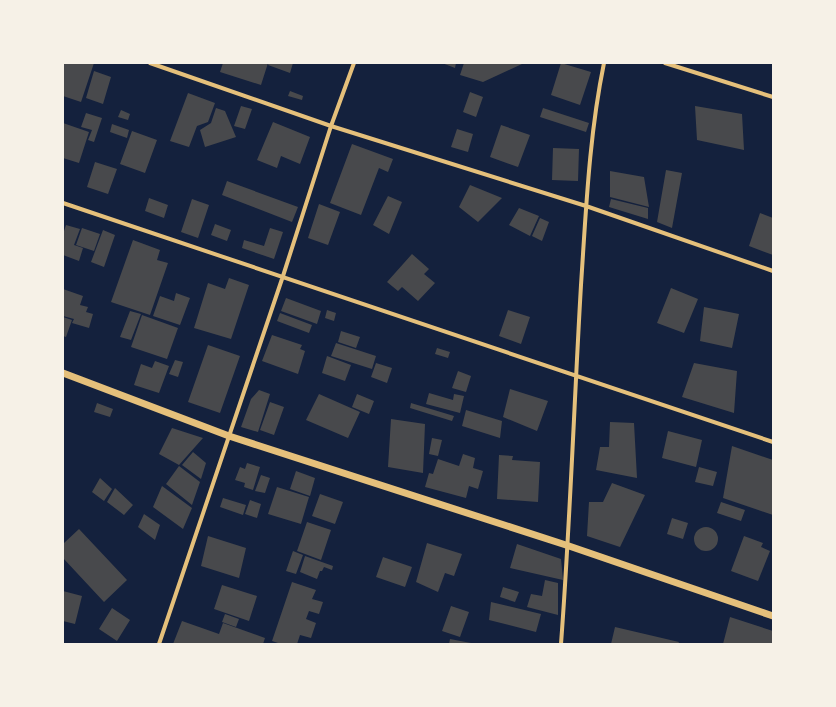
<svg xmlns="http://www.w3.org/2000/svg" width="836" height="707" viewBox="0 0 836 707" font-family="'PT Sans',sans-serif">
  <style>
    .building { fill: #48494c }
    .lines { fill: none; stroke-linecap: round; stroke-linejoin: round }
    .minor { stroke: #e5c07b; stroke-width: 4 }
    .tertiary { stroke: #e5c07b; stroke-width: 7 }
  </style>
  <rect width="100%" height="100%" fill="#14213d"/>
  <path class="building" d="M63,63H94L81,102L63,96Z
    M223,63H268L261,85L220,72Z
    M269,63H293L290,73L268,65Z
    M442,63H456L455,68Z
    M464,63H522V64L483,82L460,75Z
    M561,63L591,72L580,105L551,95Z
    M94,71L111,77L103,104L86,98Z
    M290,91L303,96L302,100L288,96Z
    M470,92L483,97L476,117L463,112Z
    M188,93L215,103L208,122L197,126L189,147L170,141Z
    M241,106L252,109L245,129L234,126Z
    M695,106L742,114L744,150L697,140Z
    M216,108L225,111L236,137L205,147L200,130L211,123Z
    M543,108L589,123L586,132L540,117Z
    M121,110L130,114L128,120L118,117Z
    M86,113L102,118L94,142L88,140L92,130L81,127Z
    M273,122L310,137L300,164L281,156L277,168L257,160Z
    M63,123L89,132L79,163L63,158Z
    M112,124L129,130L127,138L110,132Z
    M501,125L530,135L518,167L490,157Z
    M457,129L473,134L468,152L451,147Z
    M132,131L157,140L145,173L120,164Z
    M352,144L393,159L388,172L379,168L361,215L330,203Z
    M553,148L579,149L578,181L552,180Z
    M95,162L117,169L108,194L87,187Z
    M666,170L682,173L672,228L657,222Z
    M610,171L644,177L649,207L610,197Z
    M227,181L298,207L292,222L222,195Z
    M470,185L502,198L478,222L459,207Z
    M388,196L402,202L389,234L373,225Z
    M149,198L168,205L164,218L145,211Z
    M192,199L209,205L198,238L181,232Z
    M611,199L648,208V219L609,207Z
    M319,204L340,212L328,245L308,238Z
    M519,208L539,216L530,236L509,225Z
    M760,213L773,218V255L749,246Z
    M540,218L549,222L542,241L532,236Z
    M215,224L231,230L227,241L211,235Z
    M66,225L80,229L74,245L83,248L79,261L63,255V234Z
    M82,228L100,234L94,251L76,245Z
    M270,228L283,232L274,259L242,248L244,240L264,246Z
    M103,230L115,235L104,267L91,262Z
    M133,240L160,250L157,260L168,263L150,315L111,302Z
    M412,254L429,269L424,274L435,283L418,301L402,287L398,291L387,282Z
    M229,278L249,285L231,339L194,328L208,283L225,289Z
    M671,288L698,299L684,333L657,323Z
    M63,289L83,296L80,305L88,307L86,312L93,314L89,328L72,323L74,319L63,316Z
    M176,293L190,298L180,325L153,316L160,296L174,301Z
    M286,298L321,311L317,324L281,311Z
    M704,307L739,314L732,348L700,341Z
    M327,310L336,313L334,321L325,318Z
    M508,310L530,317L521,344L499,336Z
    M130,311L141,314L131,340L120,337Z
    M280,313L312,325L309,333L277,321Z
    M142,315L178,328L167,359L131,347Z
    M63,317L72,320L66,337L63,336Z
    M341,331L360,337L356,348L338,342Z
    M272,335L302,345L300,349L305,351L298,374L262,361Z
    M336,343L376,356L372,369L331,356Z
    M208,345L240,356L220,413L188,402Z
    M437,348L450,352L448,358L435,354Z
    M327,356L351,365L345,381L322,373Z
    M175,360L183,362L178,377L169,374Z
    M155,361L169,366L159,393L134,385L141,364L152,368Z
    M376,363L392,368L387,383L371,377Z
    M694,363L737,371L734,413L682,397Z
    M458,371L471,376L466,392L452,388Z
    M510,389L548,401L537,431L503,417Z
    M259,390L270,394L258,432L241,427L251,399Z
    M429,393L453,400L454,394L464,396L460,413L426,404Z
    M319,394L360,412L348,438L306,420Z
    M357,394L374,401L369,414L352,407Z
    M270,402L284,407L274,435L260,430Z
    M97,403L113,409L110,417L94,412Z
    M411,403L454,416L452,421L410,408Z
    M466,410L502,421L500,438L462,426Z
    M391,419L425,424L423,473L388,467Z
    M610,422L634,423L637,478L596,470L600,447H609Z
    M172,428L203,438L179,465L159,454Z
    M668,431L702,440L696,467L662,458Z
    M432,438L442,440L438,456L429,454Z
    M732,446L773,460V515L723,498Z
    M193,452L206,463L201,479L182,465Z
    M463,454L475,458L473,468L483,471L478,489L469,486L466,498L425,487L429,473L433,474L438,459L459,466Z
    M499,455L513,456L512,460L540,462L538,502L497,499Z
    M247,463L260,467L253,490L244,487L245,483L235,480L240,467L245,469Z
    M179,466L200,482L192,505L166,484Z
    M699,467L717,472L713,486L695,482Z
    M296,471L315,478L310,496L290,489Z
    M261,475L270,478L265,493L255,491Z
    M100,478L112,489L104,501L92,492Z
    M612,483L645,495L620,547L587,536L589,502H603Z
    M162,486L192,508L183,529L153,507Z
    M277,487L309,497L301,524L268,514Z
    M115,488L133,505L124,515L107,502Z
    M320,494L343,502L335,524L312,516Z
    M223,498L246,505L243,515L220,507Z
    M250,500L261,504L257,518L245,514Z
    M721,502L745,510L741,521L717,513Z
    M144,514L160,525L155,540L138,527Z
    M672,518L688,523L683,539L667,534Z
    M307,522L331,530L321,560L297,551Z
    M694 539a12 12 0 1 1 24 0a12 12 0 1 1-24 0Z
    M79,529L127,580L104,602L63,558V544Z
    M208,536L246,548L239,578L201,566Z
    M744,536L763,543L761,547L770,551L758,581L731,571Z
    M427,543L462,554L454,576L445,573L438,592L416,582Z
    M517,544L561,559L563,580L510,568Z
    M293,551L303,555L296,574L286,571Z
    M305,556L333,566L332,570L324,567L322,571H320L317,579L300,572Z
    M383,557L412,567L405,587L376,577Z
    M545,580L558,583V615L527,607L531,594L542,596Z
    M292,582L316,590L312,599L323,602L319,614L309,611L306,619L316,623L311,638L300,635L297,644H281L272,641Z
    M222,585L257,596L249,621L214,609Z
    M503,587L519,592L515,602L500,597Z
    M63,591L82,596L75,624L63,621Z
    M491,602L541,614L536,632L489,620Z
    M451,606L469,612L460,637L442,631Z
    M112,608L130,620L117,641L99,629Z
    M225,614L239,619L236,627L222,622Z
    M730,617L773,631V644H723Z
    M182,621L219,634L223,623L265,638L263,644H173Z
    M615,627L679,642L678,644H611Z
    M450,639L471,643L470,644H449Z"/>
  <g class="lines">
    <path class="minor" d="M150,63L331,126L586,206L773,271
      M665,63L773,97
      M63,203L773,442
      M159,644L283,276L331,126L354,63
      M561,644C570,525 574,405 581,285C586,211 589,136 604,63"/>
    <path class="tertiary" d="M63,373L229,436L569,546L773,616"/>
  </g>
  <rect width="836" height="707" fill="none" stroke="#f6f1e7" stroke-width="128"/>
</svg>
